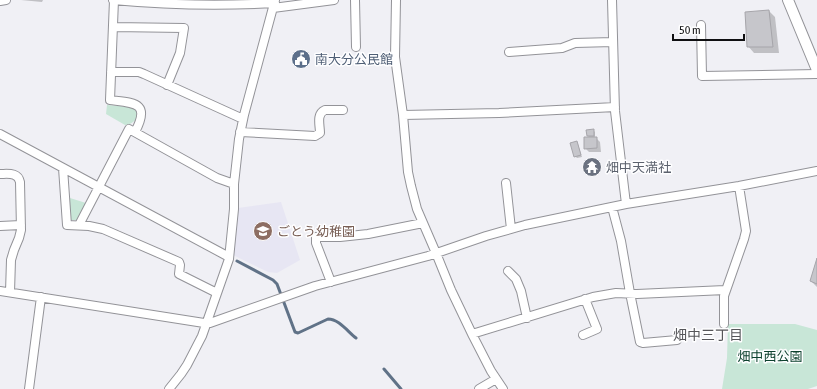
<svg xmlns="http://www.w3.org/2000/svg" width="817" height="389" viewBox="0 0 817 389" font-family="'Asap Condensed','Noto Sans JP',sans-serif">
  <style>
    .built { fill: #e7e6f3 }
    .green { fill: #c8e6d7 }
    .shadow { fill: #0003 }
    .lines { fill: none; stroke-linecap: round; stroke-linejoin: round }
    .stream { stroke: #607287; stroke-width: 3 }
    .building { fill: #c6c6cb; stroke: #a6a5aa }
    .minor-casing { stroke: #939398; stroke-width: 10 }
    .tertiary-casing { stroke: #939398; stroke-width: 12 }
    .minor { stroke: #fff; stroke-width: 8 }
    .tertiary { stroke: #fff; stroke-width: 10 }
    .labels { text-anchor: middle; stroke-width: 3; stroke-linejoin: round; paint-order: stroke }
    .service-label { font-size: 13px; fill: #4e5e75; stroke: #fefeff; text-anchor: start }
    .worship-label { font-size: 13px; fill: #5b616d; stroke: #fefeff; text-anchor: start }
    .education-label { font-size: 13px; fill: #785e54; stroke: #fefeff; text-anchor: start }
    .park-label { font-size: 13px; fill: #0d412e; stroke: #fefeff }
    .neighbourhood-label { font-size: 14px; fill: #56565a; stroke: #fefeff }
  </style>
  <rect width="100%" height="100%" fill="#f0f0f5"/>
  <path class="built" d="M281,202L300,260L277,273L268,272L233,255L238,208Z"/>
  <path class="green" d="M107,105L131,107C143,113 136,124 125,125L106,114Z
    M70,198L86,203L77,220H70Z
    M728,324H795L817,330V386L808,389H722L727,358Z"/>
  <path class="shadow" d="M21,0H43L42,2Z
    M769,11L775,17L779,53H754L748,46Z
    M593,130L595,132V138H596L600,142L601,152H589L585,148L590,138L587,135Z
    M577,142L578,144L582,157L577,158L575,156Z
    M817,261V287L811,281Z"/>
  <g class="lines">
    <path class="stream" d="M237,261L273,280L277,284L295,332L298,333L328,319C339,319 348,332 356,338
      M384,369L401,389"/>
  </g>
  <path class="building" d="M769,10L773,47H747L745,12Z
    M594,129V136H587L586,130Z
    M584,137H597V148L584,149Z
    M577,141L581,155L574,157L570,143Z
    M817,258V284L810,281Z"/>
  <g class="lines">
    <defs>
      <path id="minor" d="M113,0C167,5 221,6 275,3
        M114,0L110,100C134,103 151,102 135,132
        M355,0L356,47
        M396,0L395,57L403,115L408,172L411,186L417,209L436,253L451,290L473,336L491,371L503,389
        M612,0L615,111L626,204
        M0,1L6,0
        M273,8L334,0
        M701,25L702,76L817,74
        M113,27L184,28L180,53L167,85
        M509,52L562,48L575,43L613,42
        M111,72H139L144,74L243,119
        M403,115L499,113L615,107
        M240,132L315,136L320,133C320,125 316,114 325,110H343
        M0,134L229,257
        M63,168L67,225L89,226L103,229L179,262L180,265L179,274L217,293
        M0,174C8,174 18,172 20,182L21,230L19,238L14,250L11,260L10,292
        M506,183L511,229
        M612,207L621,241L630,293L640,342L643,343L677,340
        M79,225L129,129L217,178L234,184
        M0,226L21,225
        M508,271L516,279L521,291L527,318
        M331,282L316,243V237H340L368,234L423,223
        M0,291L204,323H210L315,286L428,256L486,236L525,225L626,204L739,186L817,171
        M724,324V296L744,239L746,231L739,186
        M472,334L593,297L616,293L637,294L725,290
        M583,335L597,329L585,299
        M29,389L41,297
        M169,389L181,374L187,365L202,336L229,259L234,209V184L239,139L244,115L275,0
        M479,389L496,379"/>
      <path id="tertiary" d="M788,0L817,70"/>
    </defs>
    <use href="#minor" class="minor-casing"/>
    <use href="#tertiary" class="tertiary-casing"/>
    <use href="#minor" class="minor"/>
    <use href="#tertiary" class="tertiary"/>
  </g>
  <defs>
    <symbol id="civic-disc" viewBox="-11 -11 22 22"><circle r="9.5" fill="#5c6f8a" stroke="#fefeff"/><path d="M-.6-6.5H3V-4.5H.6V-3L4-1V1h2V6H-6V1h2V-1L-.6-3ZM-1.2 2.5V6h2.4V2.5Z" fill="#fff"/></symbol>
    <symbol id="temple-disc" viewBox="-11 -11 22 22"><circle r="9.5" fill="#6b7280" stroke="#fefeff"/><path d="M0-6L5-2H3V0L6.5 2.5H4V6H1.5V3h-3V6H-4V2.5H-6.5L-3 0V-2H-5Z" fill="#fff"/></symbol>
    <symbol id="school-disc" viewBox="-11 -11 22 22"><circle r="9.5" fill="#8d6e63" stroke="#fefeff"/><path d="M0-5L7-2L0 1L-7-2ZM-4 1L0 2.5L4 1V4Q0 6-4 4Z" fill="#fff"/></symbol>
  </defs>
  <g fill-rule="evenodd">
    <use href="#civic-disc" x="290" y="48" width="22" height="22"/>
    <use href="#temple-disc" x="581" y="156" width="22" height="22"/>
    <use href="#school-disc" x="252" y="220" width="22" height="22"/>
  </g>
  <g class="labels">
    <g class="service-label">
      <text x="315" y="64">南大分公民館</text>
    </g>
    <g class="worship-label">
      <text x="606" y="172">畑中天満社</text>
    </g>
    <g class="education-label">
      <text x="277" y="236">ごとう幼稚園</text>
    </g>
    <g class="park-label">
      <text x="770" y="361">畑中西公園</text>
    </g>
    <g class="neighbourhood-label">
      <text x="708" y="340">畑中三丁目</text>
    </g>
  </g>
  <path d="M673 34v6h71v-6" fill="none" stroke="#0f0f11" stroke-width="2"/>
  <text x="679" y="34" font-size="12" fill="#0f0f11" stroke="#fefeff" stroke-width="3" paint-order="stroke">50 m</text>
</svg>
